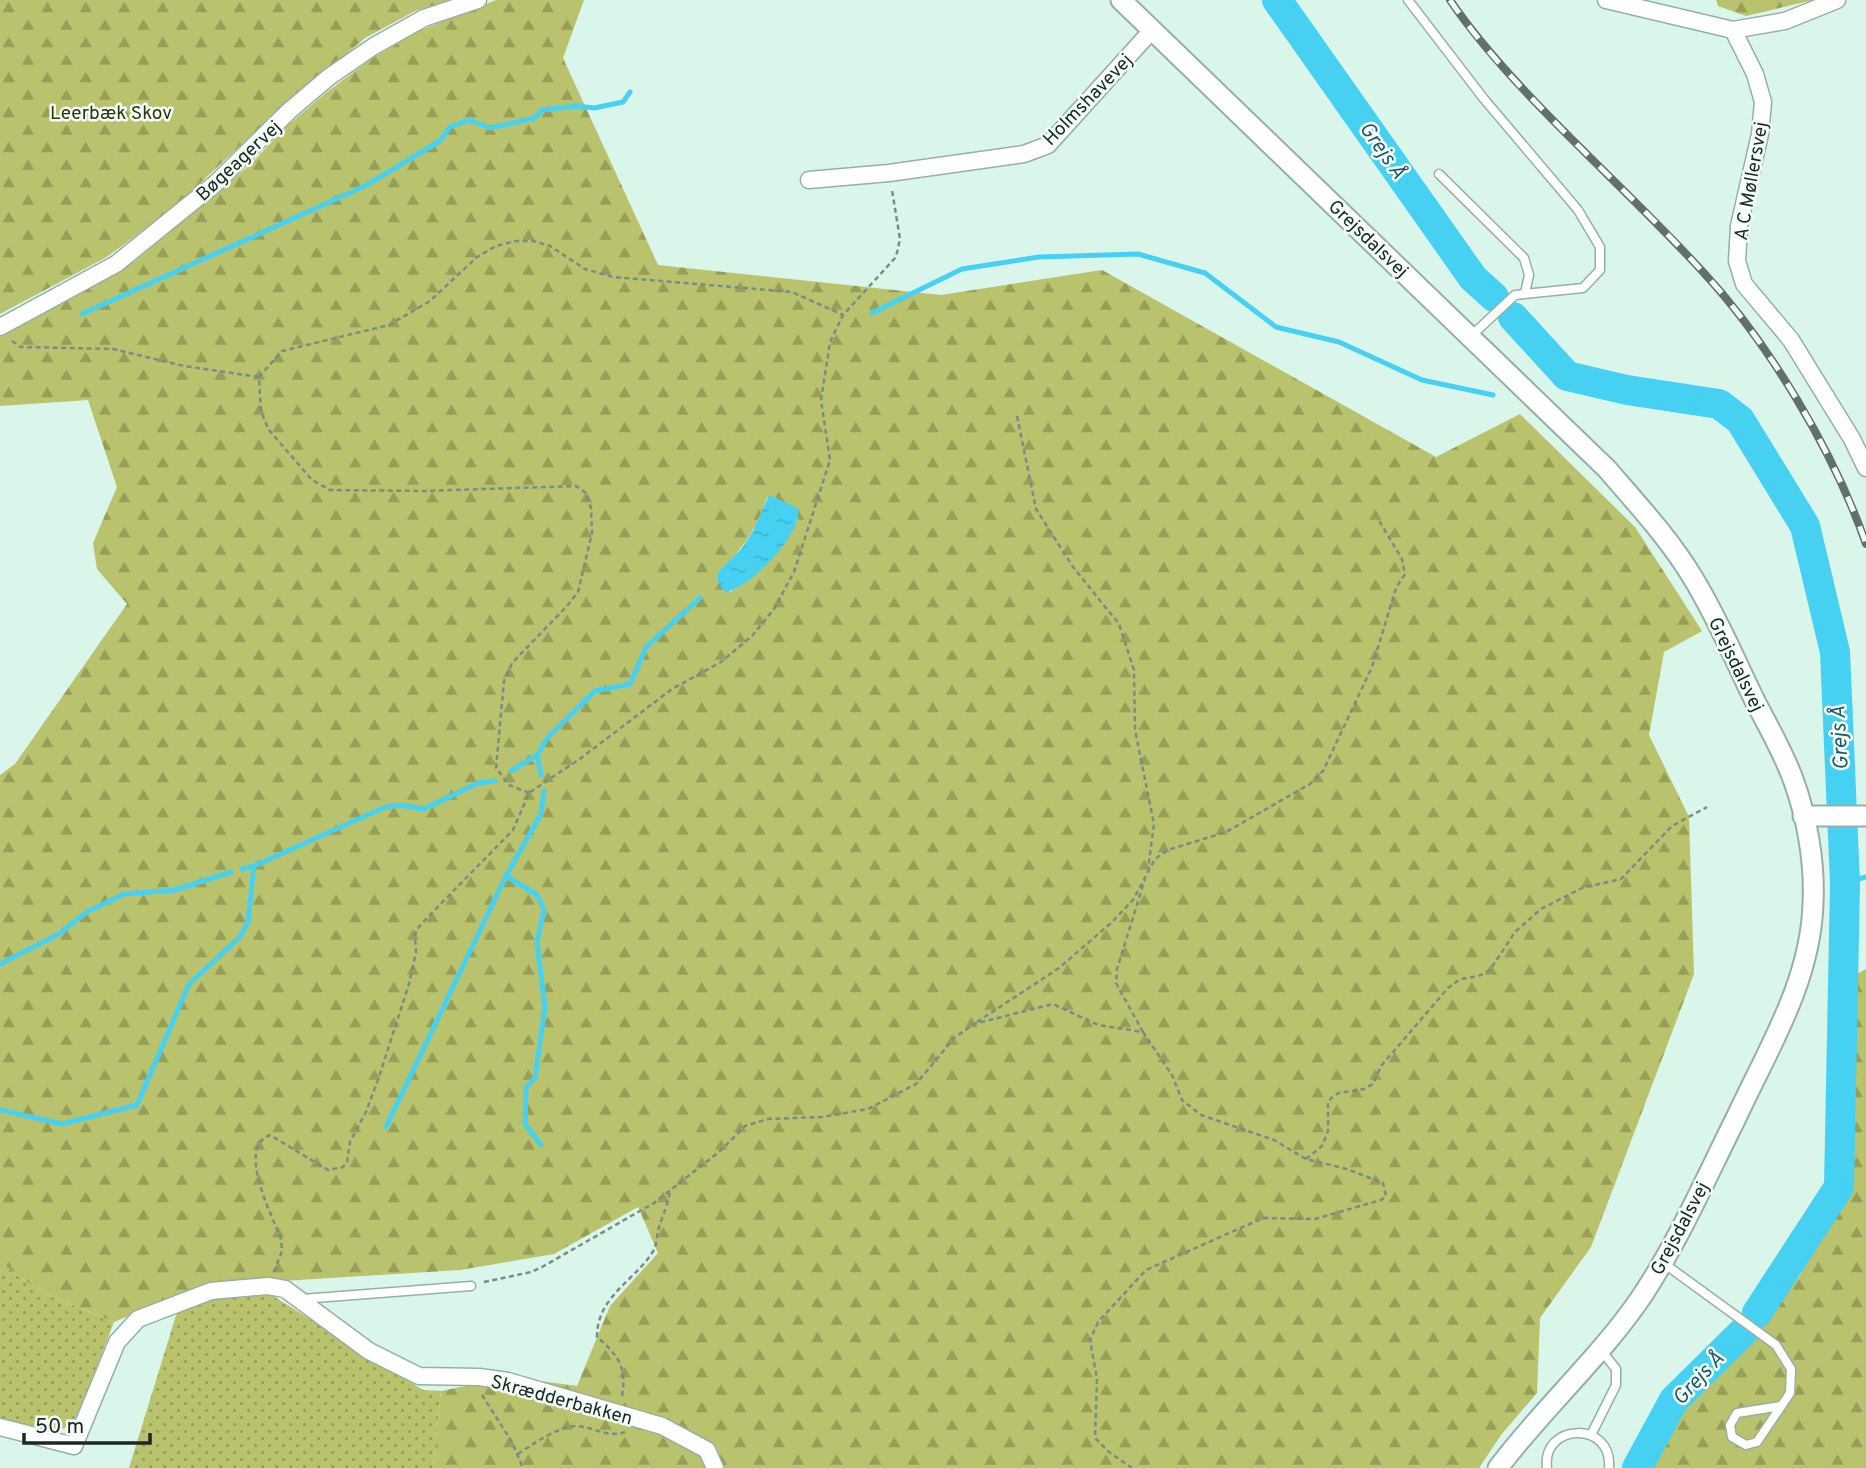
<svg xmlns="http://www.w3.org/2000/svg" width="1866" height="1468" viewBox="0 0 1866 1468" font-family="Overpass,sans-serif">
  <style>
    .green { fill: url(#green-dots) }
    .forest { fill: url(#forest-firs); fill-rule: evenodd }
    .water { fill: url(#water-ripples) }
    .lines { fill: none; stroke-linecap: round; stroke-linejoin: round }
    .stream { stroke: #46d1f3; stroke-width: 5 }
    .river { stroke: #46d1f3; stroke-width: 30 }
    .service-casing { stroke: #96b0a4; stroke-width: 11 }
    .minor-casing { stroke: #96b0a4; stroke-width: 19 }
    .tertiary-casing { stroke: #96b0a4; stroke-width: 23 }
    .path { stroke: #7a8d84; stroke-width: 2.5; stroke-dasharray: 5 3.5; stroke-linecap: butt }
    .service { stroke: #fff; stroke-width: 8 }
    .minor { stroke: #fff; stroke-width: 16 }
    .tertiary { stroke: #fff; stroke-width: 19 }
    .rail-casing { stroke: #61716a; stroke-width: 8 }
    .rail { stroke: #f3fef9; stroke-width: 5; stroke-dasharray: 16; stroke-linecap: butt }
    .labels { text-anchor: middle; stroke-width: 5; stroke-linejoin: round; paint-order: stroke }
    .street-label { font-size: 19px; fill: #1d2823; stroke: #f3fef9 }
    .park-label { font-size: 19px; fill: #303307; stroke: #f3fef9 }
    .water-label { font-size: 21px; font-style: italic; fill: #225968; stroke: #f3fef9 }
  </style>
  <defs>
    <pattern id="green-dots" width="8" height="8" patternUnits="userSpaceOnUse" patternTransform="scale(1.75)"><rect width="8" height="8" fill="#b9c26c"/><path d="M2 2h.1M6 6h.1" fill="none" stroke="#969e58" stroke-width="1.8" stroke-linecap="round"/></pattern>
    <pattern id="forest-firs" width="22" height="20" patternUnits="userSpaceOnUse" patternTransform="scale(1.75)"><rect width="22" height="20" fill="#b9c26c"/><path d="M5 1l3.5 6h-7zM16 11l3.5 6h-7z" fill="#969e58"/></pattern>
    <pattern id="water-ripples" width="26" height="14" patternUnits="userSpaceOnUse" patternTransform="scale(1.75)"><rect width="26" height="14" fill="#46d1f3"/><path d="M2 4q2-2 4 0t4 0M15 11q2-2 4 0t4 0" fill="none" stroke="#3db3d0"/></pattern>
  </defs>
  <rect width="100%" height="100%" fill="#daf5e9"/>
  <path class="green" d="M0,1262L41,1292L114,1322L81,1408L70,1426L51,1433L0,1420Z
    M270,1294L423,1390L441,1391L433,1468H129L178,1309L218,1298Z"/>
  <path class="forest" d="M0,0H449L415,11L365,38L241,145L182,200L126,243L105,258L0,314Z
    M496,0H584L563,58L658,265L941,295L1102,270L1436,457L1520,414L1635,527L1702,631L1664,652L1649,735L1689,817L1694,974L1591,1247L1540,1318L1537,1393L1501,1435L1479,1468H433L441,1391L511,1377L577,1386L610,1306L658,1253L638,1207L554,1254L460,1270L200,1286L114,1322L41,1292L0,1262V775L15,764L127,604L97,569L93,543L117,487L88,400L0,406V334L135,261L250,165L287,126L327,92L371,59L419,31ZM767,497L798,519C782,550 760,575 730,592L718,572C742,551 758,527 767,497Z
    M1716,0H1813L1746,16L1718,6Z
    M1866,969V1468H1652L1670,1418L1799,1277L1847,1185L1848,979Z"/>
  <path class="water" d="M769,495L798,508C804,532 749,590 725,592L718,583V572L742,548L753,531Z"/>
  <g class="lines">
    <path class="stream" d="M872,313L962,269L1039,257L1138,254L1205,273L1276,327L1339,342L1422,380L1493,395
      M82,314L365,186L440,141L450,127L469,120L490,128L535,118L542,110L577,106L594,108L623,102L630,92
      M537,755L541,775
      M511,771L537,755L548,737L595,691L630,684L646,647L700,598
      M242,869L254,866L383,808L399,805L424,809L478,783L495,781
      M1845,883L1866,877
      M0,964L57,935L87,912L124,894L175,890L231,872
      M0,1110L62,1124L137,1105L189,984L240,937L248,922L254,866
      M386,1127L506,876
      M541,1145L525,1124L526,1087L535,1078L545,1008L537,942L544,910L537,895L506,876L541,814L544,791"/>
    <path class="river" d="M1277,0L1473,278L1494,297
      M1513,317L1567,376L1627,390L1719,404L1740,420L1805,526L1835,652L1845,883L1839,1187L1757,1313
      M1637,1468L1674,1400L1745,1330"/>
    <defs>
      <path id="service" d="M1408,0L1484,99L1578,210L1600,247V270L1583,288L1515,295L1470,337
        M1439,174L1524,258L1529,275L1525,293
        M1662,1262L1776,1345L1791,1369L1790,1393L1757,1442L1746,1445L1732,1437L1730,1425L1737,1413L1781,1406
        M302,1299L471,1286
        M1591,1435L1616,1385V1369L1601,1350
        M1547,1468C1541,1423 1613,1420 1609,1468"/>
      <path id="minor" d="M1606,0L1733,30L1785,21L1837,0
        M1733,30L1755,74L1763,102L1760,134L1739,226L1737,261L1744,284L1791,340L1852,439L1866,468
        M809,180L889,173L1024,154L1048,145L1153,29
        M0,327L116,264L216,183L289,111L329,77L374,46L424,18L478,0
        M0,1427L74,1446L117,1342L138,1319L211,1291L268,1286L285,1289L369,1351L419,1376L479,1377L508,1381L662,1426L707,1450L715,1468"/>
      <path id="tertiary" d="M1121,0L1607,469C1637,504 1669,538 1693,578C1717,617 1735,660 1755,701C1768,726 1783,752 1793,779C1807,817 1815,862 1813,903C1811,981 1768,1049 1736,1118C1706,1178 1679,1240 1642,1296C1600,1358 1543,1408 1498,1468
        M1803,816H1866"/>
    </defs>
    <use href="#service" class="service-casing"/>
    <use href="#minor" class="minor-casing"/>
    <use href="#tertiary" class="tertiary-casing"/>
    <path class="path" d="M12,341L21,347L113,349L184,366L259,377
      M1017,416L1036,509L1073,567L1119,624L1134,670L1135,730L1154,824L1148,869
      M529,793L509,785L496,768L504,681L512,663L567,606L578,592L592,533L591,508L586,493L576,486L424,491L330,490L312,480L269,430L261,412L259,377L282,351L389,325L430,301L477,257L496,246L516,241H533L550,246L585,269L613,277L792,292L843,315
      M977,1022L1059,968L1111,923L1133,900L1155,859L1168,850L1226,832L1310,784L1323,771L1372,667L1396,588L1405,574L1402,559L1378,519
      M1143,1032L1116,983L1117,969L1145,879
      M1306,1159L1322,1146L1328,1131V1102L1333,1096L1339,1093L1364,1089L1373,1084L1381,1066L1448,988L1460,979L1479,976L1490,970L1515,932L1541,909L1582,888L1621,879L1672,826L1707,807
      M274,1272L282,1251L281,1239C272,1215 236,1148 270,1135L328,1170L343,1167L347,1162L350,1142L366,1112L379,1077L409,984L416,952L415,936L417,929L425,920L513,830L529,793L581,758L672,689L721,662L752,636L774,609L794,572L830,460L821,400L830,342L843,315L896,257L900,239L892,190
      M484,1282L531,1272L542,1267L654,1203L719,1152L745,1126L768,1119L822,1117L868,1109L916,1084L954,1038L974,1024L1053,1004L1098,1025L1143,1032L1172,1075L1182,1100L1201,1115L1274,1140L1306,1159L1347,1169L1383,1183L1386,1196L1381,1200L1315,1219L1263,1218L1146,1270L1098,1322L1090,1340L1097,1379L1095,1438L1109,1452L1132,1468
      M482,1395L512,1442L523,1468
      M622,1396C627,1367 618,1355 597,1337C597,1297 633,1282 652,1253C658,1244 656,1236 659,1227C663,1215 668,1204 670,1191
      M518,1454C531,1445 561,1425 577,1426C594,1427 606,1438 625,1432"/>
    <use href="#service" class="service"/>
    <use href="#minor" class="minor"/>
    <use href="#tertiary" class="tertiary"/>
    <defs>
      <path id="rail" d="M1450,0C1477,40 1509,75 1543,110C1595,164 1652,216 1703,272C1769,343 1834,452 1866,544"/>
    </defs>
    <use href="#rail" class="rail-casing"/>
    <use href="#rail" class="rail"/>
  </g>
  <g class="labels">
    <g class="street-label">
      <text transform="translate(1087 99) rotate(-46)" y="7">Holmshavevej</text>
      <text transform="translate(238 160) rotate(-43)" y="7">Bøgeagervej</text>
      <text transform="translate(1750 181) rotate(-80)" y="7">A C Møllersvej</text>
      <text transform="translate(1369 238) rotate(44)" y="7">Grejsdalsvej</text>
      <text transform="translate(1737 664) rotate(64)" y="7">Grejsdalsvej</text>
      <text transform="translate(1679 1228) rotate(-62)" y="7">Grejsdalsvej</text>
      <text transform="translate(562 1399) rotate(15)" y="7">Skrædderbakken</text>
    </g>
    <g class="park-label">
      <text x="111" y="119">Leerbæk Skov</text>
    </g>
    <g class="water-label">
      <text transform="translate(1383 150) rotate(55)" y="7">Grejs Å</text>
      <text transform="translate(1839 738) rotate(-93)" y="7">Grejs Å</text>
      <text transform="translate(1698 1378) rotate(-47)" y="7">Grejs Å</text>
    </g>
  </g>
  <path d="M24 1433v10h126v-10" fill="none" stroke="#1d2823" stroke-width="3.5"/>
  <text x="35" y="1433" font-size="21" fill="#1d2823" stroke="#f3fef9" stroke-width="5" paint-order="stroke">50 m</text>
</svg>
